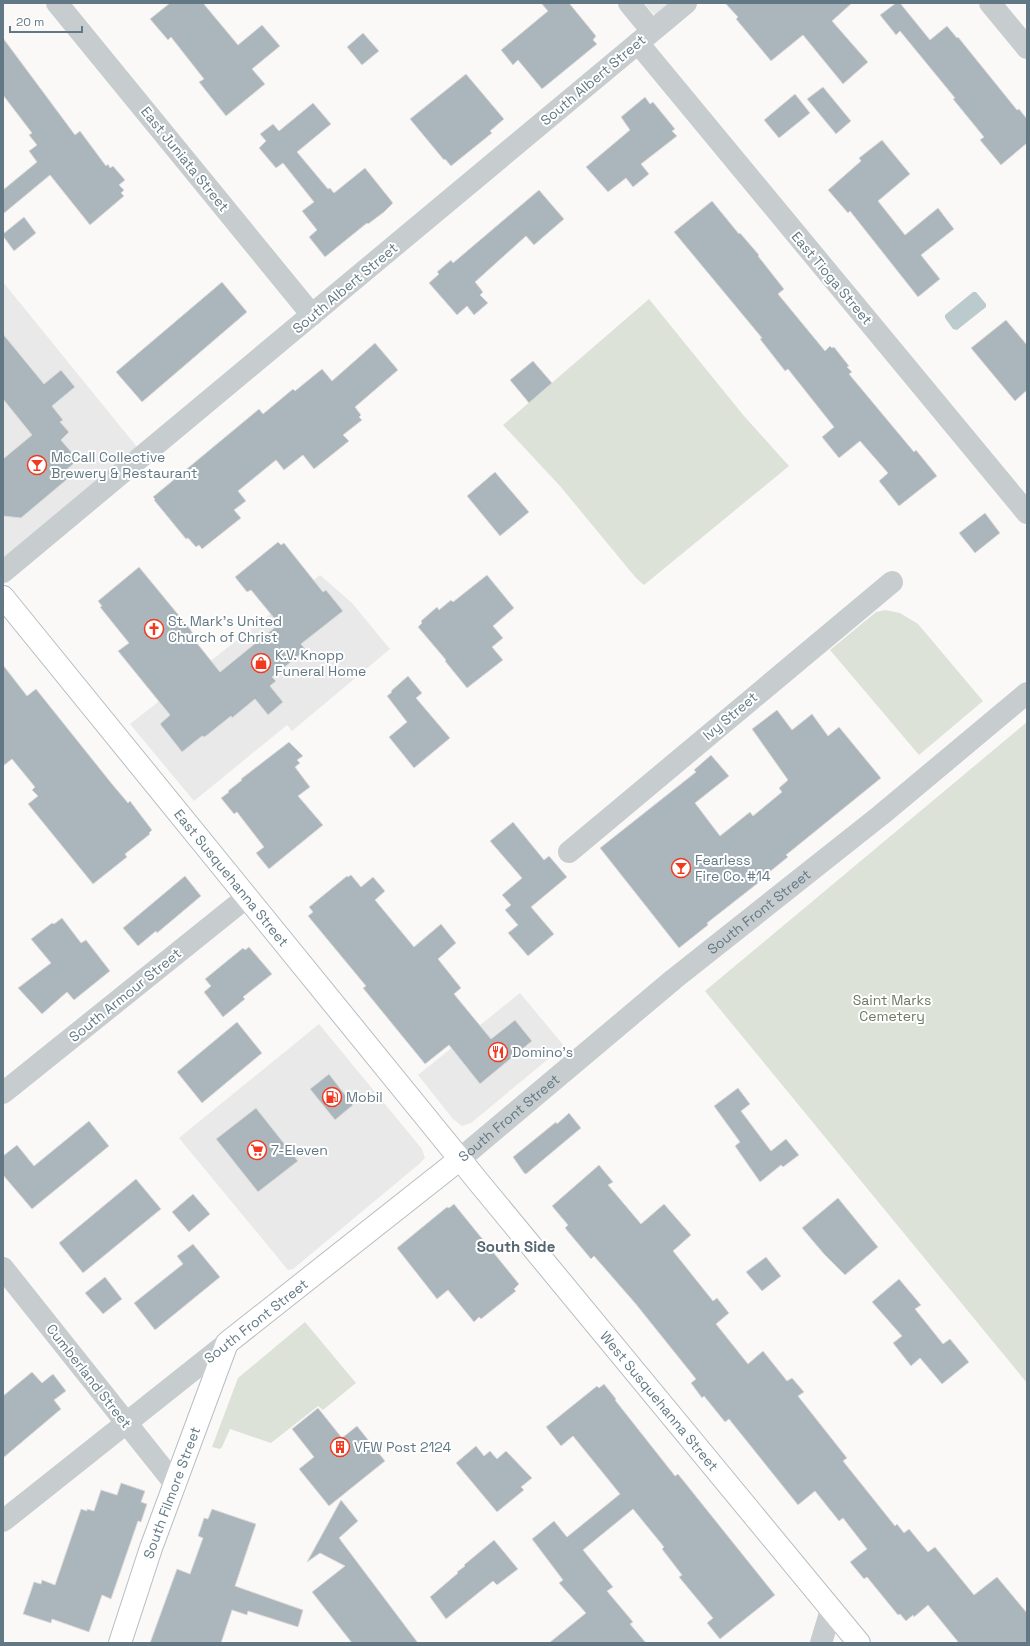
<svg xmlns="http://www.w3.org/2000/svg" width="1030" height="1646" viewBox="0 0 1030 1646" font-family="'Space Grotesk',sans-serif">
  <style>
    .built { fill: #e8e9e8 }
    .green { fill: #dce2d8 }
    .water { fill: #bbcbcd }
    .building { fill: #abb6bc; stroke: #dcdbd9 }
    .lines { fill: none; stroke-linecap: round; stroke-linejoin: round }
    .secondary-casing { stroke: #b6bec2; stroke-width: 24 }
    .street { stroke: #c7cccf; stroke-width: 22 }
    .secondary { stroke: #fff; stroke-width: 22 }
    .labels { text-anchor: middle; stroke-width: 4; stroke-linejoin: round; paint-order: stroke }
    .street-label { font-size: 14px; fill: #627985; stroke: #fff }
    .poi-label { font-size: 14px; fill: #627985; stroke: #fff; text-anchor: start }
    .park-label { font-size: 14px; fill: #697b61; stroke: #fff }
    .neighbourhood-label { font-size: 15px; font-weight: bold; fill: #55666f; stroke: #fff }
  </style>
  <rect width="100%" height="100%" fill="#faf9f7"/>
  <path class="built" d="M643,3H674L656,16Z
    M3,282L137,447L3,564Z
    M320,575L352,603L390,649L292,731L287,725L194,801L130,724Z
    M520,993L564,1046L471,1123L462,1126L453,1119L418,1075Z
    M319,1024L422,1149L425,1158L418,1165L293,1269L288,1270L179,1138Z"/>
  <path class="green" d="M649,299L744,416L789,466L644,585L636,578L560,486L503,425Z
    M885,610L900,613L918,624L983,701L919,755L830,650L876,612Z
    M1027,722V1383L705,991Z
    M305,1322L356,1383L323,1410L318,1406L271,1443L230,1429L222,1447L220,1449L212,1447L238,1378Z"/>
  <path class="water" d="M973,292H976L986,304V307L957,330L953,329L945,318V315Z"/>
  <path class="building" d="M170,3H203L238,45L262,25L280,46L252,69L265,84L226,116L199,82L204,79L171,37L168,40L150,19Z
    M541,3H569L596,36L593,40L597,44L542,89L518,60L513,65L501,50L548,11Z
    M725,3H852L832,21L868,62L843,84L803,35L771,61L736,19L738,17Z
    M896,3H900L930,40L947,26L957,38L958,37L1017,110L1019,109L1027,119V143L1001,165L980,140L984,137L953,99L955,98L900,31L896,35L880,15Z
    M363,33L379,51L362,65L347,47Z
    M3,38L75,135L80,131L106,166L108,164L110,168L113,166L125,180L119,185L124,190L121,193L124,196L90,225L50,175L3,214V190L37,162L29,151L37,145L29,135L32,133L3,95Z
    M466,74L504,119L490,131L492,133L451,166L445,159L444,160L410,119Z
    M823,87L851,121L836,134L807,99Z
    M795,94L810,113L779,138L764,120Z
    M645,97L650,104L653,102L675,129L672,131L677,136L641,164L649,174L633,187L626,178L608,192L586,167L630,130L621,117Z
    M313,103L331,124L297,152L328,189L330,188L334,193L365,168L393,203L384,212L368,224L367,223L325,257L309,237L317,230L302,211L314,202L283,163L276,168L259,148L266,141L260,134L273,124L279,131Z
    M882,140L910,174L878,201L905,235L938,208L954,229L921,255L940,279L918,297L850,211L848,213L828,190L861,161L859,158Z
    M539,190L564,219L534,245L526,236L475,282L483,292L480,295L488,303L474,315L467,306L457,315L429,283L439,274L437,272L451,260L453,263Z
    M712,201L739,234L740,233L759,255L758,256L784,289L778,294L825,351L830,346L832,348L834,347L849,366L847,367L852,372L849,374L914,452L916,450L937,476L899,506L879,481L888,473L860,441L839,458L822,437L834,427L788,369L785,371L760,339L762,338L674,232Z
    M24,217L36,233L14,251L3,236V234Z
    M222,282L247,312L142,402L116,372Z
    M1006,320L1027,345V390L1015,401L971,348Z
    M3,334L44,384L61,370L75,387L52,406L63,420L60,422L69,432L61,440L78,460L66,470L71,476L21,518L3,516V459L32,435L3,399Z
    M375,343L398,370L355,407L361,415L359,417L362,420L343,435L349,441L314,469L303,455L284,470L276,460L238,491L246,501L234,510L241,518L202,549L199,545L196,547L188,538L186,539L154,500L155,499L153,497L259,409L263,414L293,389L295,391L322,369L332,381Z
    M533,361L552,383L529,403L510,380Z
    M495,472L529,512L500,536L467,496Z
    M985,513L1000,533L975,553L959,533Z
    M278,542L281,545L284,543L323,592L326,590L343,611L301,644L306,650L272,677L276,681L270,686L283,702L268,715L255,699L232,718L231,716L206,736L204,737L202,736L182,752L160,724L170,715L118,651L129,643L100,607L102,606L98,601L139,567L190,629L194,635L192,637L220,672L279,624L251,590L247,592L235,577Z
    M487,575L514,608L493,626L503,638L492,647L503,660L467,688L445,661L446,660L418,627L422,623L421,621L437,607L439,610L451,600L453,602Z
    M3,665L27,696L36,689L112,784L128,803L130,801L152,830L149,833L150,834L125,854L127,857L93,884L28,804L38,796L32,790L35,787L12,759L3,766Z
    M408,676L422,693L416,698L450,738L414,768L389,737L407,722L387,696L392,692L391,691Z
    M777,710L792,730L812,714L828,736L839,727L881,778L786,855L788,857L757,882L758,883L707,923L708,925L679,948L600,848L696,772L694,770L711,755L729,776L695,803L720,836L750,812L753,816L782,792L779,788L788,780L752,729Z
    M289,742L303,756L297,760L300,763L295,767L310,787L298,796L323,825L269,869L256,853L264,847L237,812L234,814L221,798L229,792L228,791L242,780L241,779Z
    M513,822L544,860L549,856L567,877L531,907L554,934L528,956L508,933L518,925L505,910L511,905L502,895L522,878L490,841Z
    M351,875L361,887L373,877L385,891L375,900L414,947L441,924L456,943L438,959L461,988L454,994L491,1039L515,1020L532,1041L480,1084L449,1045L425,1064L363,988L366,986L308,916L313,912L309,907L347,876L348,877Z
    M185,876L201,896L157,933L156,931L138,946L123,928Z
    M62,918L81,943L86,940L110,971L74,1000L67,992L42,1014L18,988L51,963L31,939L52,923L54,924Z
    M249,947L272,974L243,997L245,999L223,1017L204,992L211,986L205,979L243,948L245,950Z
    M237,1022L262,1053L202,1103L177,1072Z
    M329,1074L353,1105L335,1120L310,1089Z
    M738,1088L750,1104L741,1111L771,1151L786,1139L799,1155L783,1167L781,1165L760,1182L735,1146L740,1142L714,1106Z
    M256,1108L298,1161L258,1192L216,1139Z
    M569,1113L581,1128L526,1174L524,1173L513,1157L556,1122L557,1124Z
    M89,1121L109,1146L32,1209L3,1175V1156L17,1145L34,1166Z
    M599,1165L613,1182L608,1185L641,1224L664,1204L691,1235L673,1251L713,1301L717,1298L729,1313L716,1324L748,1364L763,1351L787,1381L792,1378L804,1392L798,1396L847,1458L843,1461L895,1526L897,1524L904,1533L909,1529L928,1552L935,1547L974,1595L997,1577L1027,1613V1643H959L928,1605L914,1617L913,1615L906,1621L900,1614L898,1615L867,1577L864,1579L850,1562L867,1549L843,1518L839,1521L815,1491L798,1505L729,1419L725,1422L704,1396L702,1398L691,1383L696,1379L635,1303L594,1256L591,1259L565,1228L568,1225L552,1206Z
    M136,1179L161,1209L83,1273L59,1243Z
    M193,1194L210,1214L189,1232L172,1212Z
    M838,1198L878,1247L845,1275L824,1254L802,1228Z
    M454,1204L519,1284L514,1289L516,1291L481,1319L479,1317L474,1322L448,1290L437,1299L397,1248L447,1207L449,1208Z
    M193,1244L220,1277L155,1330L134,1303L183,1264L177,1256Z
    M766,1257L781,1276L762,1291L746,1272Z
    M105,1277L122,1299L103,1314L85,1293Z
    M899,1279L921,1305L915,1309L943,1344L950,1339L969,1362L942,1384L920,1358L911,1366L893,1343L902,1336L872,1302Z
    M32,1372L42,1383L53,1374L66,1391L54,1400L61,1409L3,1458V1396Z
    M604,1384L616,1399L615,1400L675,1476L678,1474L775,1595L720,1639L707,1623L713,1618L679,1577L682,1575L662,1549L664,1547L633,1509L583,1550L613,1587L607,1591L633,1622L630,1624L646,1643H549L586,1613L559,1583L563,1580L532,1539L554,1521L567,1537L620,1494L573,1436L561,1446L546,1427L597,1386L599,1388Z
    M318,1408L342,1438L357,1426L385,1461L329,1506L299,1469L314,1457L292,1429Z
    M476,1446L484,1456L490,1451L497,1459L506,1451L532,1478L521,1487L524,1490L497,1512L456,1463Z
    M121,1483L145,1491L141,1502L147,1504L141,1522L138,1521L111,1599L102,1595L89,1632L52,1619L51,1623L23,1614L34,1582L41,1584L42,1580L55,1585L81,1509L87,1511V1509L94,1511L101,1490L117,1495Z
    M341,1500L358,1521L339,1538L418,1643H352L312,1592L345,1566L320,1553L307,1562Z
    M212,1509L256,1524L235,1586L303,1610L298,1627L248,1611L247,1615L232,1610L221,1643H150L177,1569L190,1574L203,1538L198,1536L204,1518L208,1519Z
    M494,1540L518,1569L497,1585L493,1581L446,1619L430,1597L458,1573L457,1572L465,1566L464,1565Z"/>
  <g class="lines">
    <defs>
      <g id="secondary">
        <path id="s2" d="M3,597L481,1185L859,1643"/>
        <path id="s3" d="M120,1643L151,1548L227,1343L460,1159"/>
      </g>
    </defs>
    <use href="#secondary" class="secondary-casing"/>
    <g class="street">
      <path d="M57,3L312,315"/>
      <path d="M629,3L652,31"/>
      <path d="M990,3L1027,48"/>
      <path d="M638,43L1027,513"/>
      <path d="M3,572L686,3"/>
      <path d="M569,852L892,582"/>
      <path d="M3,1093L247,897"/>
      <path id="s1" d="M460,1159L674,979L881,815L1027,693"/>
      <path d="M3,1268L175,1484"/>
      <path d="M3,1521L227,1343"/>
      <path d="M821,1643L831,1610"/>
    </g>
    <use href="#secondary" class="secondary"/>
  </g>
  <defs>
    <symbol id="bar-ring" viewBox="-11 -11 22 22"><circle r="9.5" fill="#fff" stroke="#f2381e" stroke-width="1.5"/><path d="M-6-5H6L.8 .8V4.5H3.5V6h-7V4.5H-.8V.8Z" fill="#f2381e"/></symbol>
    <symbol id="church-ring" viewBox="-11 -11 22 22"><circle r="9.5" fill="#fff" stroke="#f2381e" stroke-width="1.5"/><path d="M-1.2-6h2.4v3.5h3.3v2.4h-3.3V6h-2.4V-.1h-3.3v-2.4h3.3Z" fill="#f2381e"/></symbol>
    <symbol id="shop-ring" viewBox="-11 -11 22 22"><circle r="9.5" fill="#fff" stroke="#f2381e" stroke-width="1.5"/><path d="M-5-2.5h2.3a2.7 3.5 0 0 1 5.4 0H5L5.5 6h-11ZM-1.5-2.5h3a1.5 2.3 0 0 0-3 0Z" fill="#f2381e"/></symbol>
    <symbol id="restaurant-ring" viewBox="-11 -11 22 22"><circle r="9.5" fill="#fff" stroke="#f2381e" stroke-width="1.5"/><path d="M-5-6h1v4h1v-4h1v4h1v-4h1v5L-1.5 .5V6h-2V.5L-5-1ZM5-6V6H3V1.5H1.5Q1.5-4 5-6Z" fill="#f2381e"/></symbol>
    <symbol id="fuel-ring" viewBox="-11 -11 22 22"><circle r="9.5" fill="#fff" stroke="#f2381e" stroke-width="1.5"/><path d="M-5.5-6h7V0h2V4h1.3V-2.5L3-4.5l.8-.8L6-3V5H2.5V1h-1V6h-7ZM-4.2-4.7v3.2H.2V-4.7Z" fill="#f2381e"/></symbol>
    <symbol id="supermarket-ring" viewBox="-11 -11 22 22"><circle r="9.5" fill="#fff" stroke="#f2381e" stroke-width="1.5"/><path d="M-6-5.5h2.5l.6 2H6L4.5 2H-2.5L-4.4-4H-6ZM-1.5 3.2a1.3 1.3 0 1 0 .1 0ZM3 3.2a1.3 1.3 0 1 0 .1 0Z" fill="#f2381e"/></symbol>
    <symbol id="building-ring" viewBox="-11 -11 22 22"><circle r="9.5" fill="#fff" stroke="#f2381e" stroke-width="1.5"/><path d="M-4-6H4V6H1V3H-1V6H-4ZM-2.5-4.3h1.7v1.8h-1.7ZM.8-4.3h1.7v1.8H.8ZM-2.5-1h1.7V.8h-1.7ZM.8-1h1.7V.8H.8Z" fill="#f2381e"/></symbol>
  </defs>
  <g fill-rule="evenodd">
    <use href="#bar-ring" x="26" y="454" width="22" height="22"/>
    <use href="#church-ring" x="143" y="618" width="22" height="22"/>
    <use href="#shop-ring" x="250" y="652" width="22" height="22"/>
    <use href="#bar-ring" x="670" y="857" width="22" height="22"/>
    <use href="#restaurant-ring" x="487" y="1041" width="22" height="22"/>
    <use href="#fuel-ring" x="321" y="1086" width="22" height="22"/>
    <use href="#supermarket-ring" x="246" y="1139" width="22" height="22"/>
    <use href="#building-ring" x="329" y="1436" width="22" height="22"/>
  </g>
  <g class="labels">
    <g class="street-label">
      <text transform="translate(593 80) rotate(-40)" y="5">South Albert Street</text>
      <text transform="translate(185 159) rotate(51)" y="5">East Juniata Street</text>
      <text transform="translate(832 278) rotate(50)" y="5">East Tioga Street</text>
      <text transform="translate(345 288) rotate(-40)" y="5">South Albert Street</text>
      <text transform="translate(730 716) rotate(-40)" y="5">Ivy Street</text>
      <text dy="5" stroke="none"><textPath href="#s2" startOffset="362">East Susquehanna Street</textPath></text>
      <text dy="5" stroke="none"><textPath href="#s1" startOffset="388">South Front Street</textPath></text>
      <text transform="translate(125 995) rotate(-39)" y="5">South Armour Street</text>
      <text dy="5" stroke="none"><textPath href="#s1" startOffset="64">South Front Street</textPath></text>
      <text transform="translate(256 1321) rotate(-38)" y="5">South Front Street</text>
      <text transform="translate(89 1376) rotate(52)" y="5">Cumberland Street</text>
      <text dy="5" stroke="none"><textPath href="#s2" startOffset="1038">West Susquehanna Street</textPath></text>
      <text dy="5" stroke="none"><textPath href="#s3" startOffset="159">South Filmore Street</textPath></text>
    </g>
    <g class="poi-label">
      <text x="51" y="462">McCall Collective<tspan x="51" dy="16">Brewery &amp; Restaurant</tspan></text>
      <text x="168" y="626">St. Mark's United<tspan x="168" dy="16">Church of Christ</tspan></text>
      <text x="275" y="660">K.V. Knopp<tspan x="275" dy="16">Funeral Home</tspan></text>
      <text x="695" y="865">Fearless<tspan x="695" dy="16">Fire Co. #14</tspan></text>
      <text x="512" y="1057">Domino's</text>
      <text x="346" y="1102">Mobil</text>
      <text x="271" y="1155">7-Eleven</text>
      <text x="354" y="1452">VFW Post 2124</text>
    </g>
    <g class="park-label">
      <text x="892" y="1005">Saint Marks<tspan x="892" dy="16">Cemetery</tspan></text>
    </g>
    <g class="neighbourhood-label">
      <text x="516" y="1252">South Side</text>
    </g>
  </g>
  <rect width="1030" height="1646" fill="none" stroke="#627985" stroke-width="8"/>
  <path d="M10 26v6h72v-6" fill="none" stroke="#627985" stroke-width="2"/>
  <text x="16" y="26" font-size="12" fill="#627985" stroke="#ffffff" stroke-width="3" paint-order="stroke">20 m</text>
</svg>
